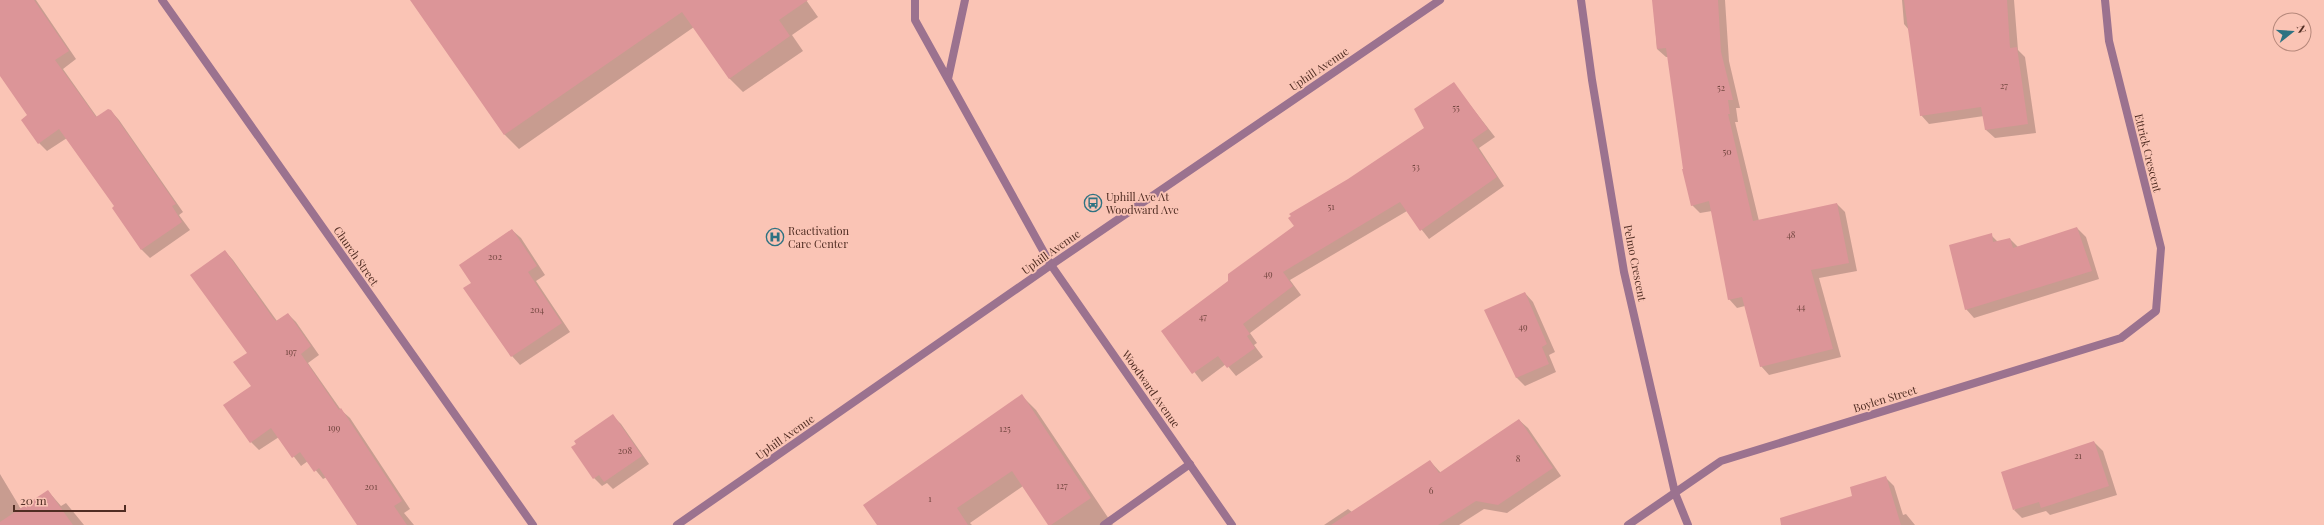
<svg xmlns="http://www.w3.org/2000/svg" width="2324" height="525" viewBox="0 0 2324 525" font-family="'Playfair Display',serif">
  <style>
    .shadow { fill: #0003 }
    .building { fill: #dc9598 }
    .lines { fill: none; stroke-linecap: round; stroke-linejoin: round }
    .service { stroke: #9b728f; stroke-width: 8 }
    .minor { stroke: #9b728f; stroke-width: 8 }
    .tertiary { stroke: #9b728f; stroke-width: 8 }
    .labels { text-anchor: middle; stroke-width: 3.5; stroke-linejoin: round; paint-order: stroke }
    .number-label { font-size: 9px; fill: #734740 }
    .street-label { font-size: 11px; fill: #502d23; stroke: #fac4b5 }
    .poi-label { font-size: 11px; fill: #502d23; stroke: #fac4b5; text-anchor: start }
  </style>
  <rect width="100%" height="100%" fill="#fac4b5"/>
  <path class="shadow" d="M0,0H36L76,59L63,69L97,117L111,111L119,120L183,212L179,215L190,230L150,258L142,250L116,207L67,138L47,151L39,143L29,116L0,75Z
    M411,0H806L818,17L792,35L803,51L743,92L729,78L694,27L519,149L505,135Z
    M1653,0H1725L1729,61L1740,108H1736L1738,122H1735L1759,221L1837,204L1845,212L1857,271L1819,278L1841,357L1769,375L1761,366L1745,306L1737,308L1729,299L1712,211L1700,213L1692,205L1668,57H1666L1657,49Z
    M1902,0H2014L2018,50L2025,57L2036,133L1995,138L1986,130L1984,116L1929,124L1921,115L1909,30L1904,24Z
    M1453,83L1495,137L1479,148L1504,186L1429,239L1407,211L1290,280L1301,295L1250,333L1257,343L1254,345L1263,357L1236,376L1226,364L1202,382L1163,331L1229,281L1349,180L1425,128Z
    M2077,228L2086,237L2099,279L1974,318L1966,309L1991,235L1998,242L2010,239L2018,247Z
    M512,230L521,238L545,275L536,281L570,332L520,365L512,356L472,283Z
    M225,251L233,260L277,321L288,314L296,322L319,355L308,363L341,410L350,418L410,509L404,513L414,525H358L327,477L323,479L308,461L301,466L279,437L259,450L251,442L252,387L248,353Z
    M1525,293L1533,302L1555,352L1549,355L1556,372L1525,386L1516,377Z
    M1022,396L1036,410L1113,525H1049L1023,486L970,523L972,525H878Z
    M613,416L621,424L649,464L613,489L607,483L602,486L594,478Z
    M1519,420L1528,428L1561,476L1507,513L1484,509L1459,525H1324L1348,509L1352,512L1430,461L1441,473Z
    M2094,442L2103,451L2117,495L2050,515L2046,511L2022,518L2014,510Z
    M0,474L21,509L48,491L61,506L66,503L84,525H0Z
    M1886,478L1894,486L1903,515L1906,514L1915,525H1793L1854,496Z"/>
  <path class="building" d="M0,0H34L69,51L55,60L96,117L108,109L111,110L176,204L172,206L182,222L141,250L112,208L114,206L59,129L38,144L21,120L27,115L0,76Z
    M410,0H808L779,20L790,36L729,79L682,12L504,135Z
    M1652,0H1718L1721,52L1733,100H1728L1730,114H1728L1753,221L1837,203L1849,263L1811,270L1833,349L1760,367L1742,297L1728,300L1709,201L1691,206L1682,169H1683L1666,48L1657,49Z
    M1904,0H2007L2010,48L2017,47L2028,124L1985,130L1981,107L1920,116Z
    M1454,82L1488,129L1472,140L1497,177L1420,231L1400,202L1283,272L1293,286L1243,324L1250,334L1247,336L1255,348L1227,368L1218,356L1192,374L1161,331L1228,281V274L1294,226L1288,218L1291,216L1289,214L1348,179L1424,128L1414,109Z
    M2077,227L2092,271L1965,310L1949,245L1992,233L1993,242L2010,238L2013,248Z
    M512,229L537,266L528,272L562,323L511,357L463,288L471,283L459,265Z
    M225,250L273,318L276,321L288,313L311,346L301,354L339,410L341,408L402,501L394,506L407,525H357L319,468L314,472L300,452L292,458L271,428L250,443L223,405L251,386L233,362L247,353L190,275Z
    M1525,292L1547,344L1542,347L1549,364L1516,378L1484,310Z
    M1022,394L1091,498L1051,525H1048L1012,471L957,508L968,525H877L863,505Z
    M613,414L642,456L604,482L599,475L593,479L571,447L576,444L574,441Z
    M1519,419L1553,468L1498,505L1476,501L1438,525H1331L1430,460L1439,473Z
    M2094,441L2109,486L2041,508L2039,502L2013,510L2001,472Z
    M1886,476L1901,525H1781L1780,518L1852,496L1850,487Z
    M48,490L73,525H0V522Z"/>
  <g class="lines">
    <path class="service" d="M915,0V20L1051,265
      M948,79L965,0
      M1104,525L1190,464"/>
    <path class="minor" d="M1581,0L1592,80L1624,272L1675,493L1688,525
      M1051,265L1232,525
      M1628,525L1721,461L2121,338L2156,311L2161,248L2109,41L2105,0"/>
    <path class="tertiary" d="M162,0L533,525
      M677,525L1051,265L1440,0"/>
  </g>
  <defs>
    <symbol id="bus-ring" viewBox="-11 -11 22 22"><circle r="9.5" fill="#fac4b5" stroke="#2e7282" stroke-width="1.5"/><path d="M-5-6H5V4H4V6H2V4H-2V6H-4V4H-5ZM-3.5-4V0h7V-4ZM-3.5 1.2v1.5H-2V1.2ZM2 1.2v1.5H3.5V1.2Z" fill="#2e7282"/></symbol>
    <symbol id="hospital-ring" viewBox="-11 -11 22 22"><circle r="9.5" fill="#fac4b5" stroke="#2e7282" stroke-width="1.5"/><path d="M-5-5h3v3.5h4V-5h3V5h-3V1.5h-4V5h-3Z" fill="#2e7282"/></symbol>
  </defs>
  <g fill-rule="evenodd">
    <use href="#bus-ring" x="1083" y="193" width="20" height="20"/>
    <use href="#hospital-ring" x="765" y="227" width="20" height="20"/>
  </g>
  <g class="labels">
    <g class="number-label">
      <text x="2004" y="89">27</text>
      <text x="1721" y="91">52</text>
      <text x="1456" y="111">55</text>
      <text x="1727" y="155">50</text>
      <text x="1416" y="170">53</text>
      <text x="1331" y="210">51</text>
      <text x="1791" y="238">48</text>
      <text x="495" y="260">202</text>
      <text x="1268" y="277">49</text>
      <text x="1801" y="310">44</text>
      <text x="537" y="313">204</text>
      <text x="1203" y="320">47</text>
      <text x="1523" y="330">49</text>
      <text x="291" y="355">197</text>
      <text x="334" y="431">199</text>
      <text x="1005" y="432">125</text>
      <text x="625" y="454">208</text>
      <text x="2078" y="459">21</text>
      <text x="1518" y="462">8</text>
      <text x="1062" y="489">127</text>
      <text x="371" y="490">201</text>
      <text x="1431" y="494">6</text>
      <text x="930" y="502">1</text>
    </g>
    <g class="street-label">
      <text transform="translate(1319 69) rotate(-34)" y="4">Uphill Avenue</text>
      <text transform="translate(2148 153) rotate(76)" y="4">Ettrick Crescent</text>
      <text transform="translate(1051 252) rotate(-35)" y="4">Uphill Avenue</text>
      <text transform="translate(356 256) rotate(55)" y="4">Church Street</text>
      <text transform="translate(1635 263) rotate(79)" y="4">Pelmo Crescent</text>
      <text transform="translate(1151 389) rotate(55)" y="4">Woodward Avenue</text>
      <text transform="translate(1885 399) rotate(-17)" y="4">Boylen Street</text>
      <text transform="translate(785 437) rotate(-35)" y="4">Uphill Avenue</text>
    </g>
    <g class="poi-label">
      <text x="1106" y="201">Uphill Ave At<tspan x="1106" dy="13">Woodward Ave</tspan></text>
      <text x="788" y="235">Reactivation<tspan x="788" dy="13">Care Center</tspan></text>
    </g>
  </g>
  <g transform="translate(2292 32) rotate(73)"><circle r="19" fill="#fac4b5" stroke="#b6887b"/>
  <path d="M0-3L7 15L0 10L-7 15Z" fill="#2e7282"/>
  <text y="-6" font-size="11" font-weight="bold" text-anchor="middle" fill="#502d23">N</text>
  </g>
  <path d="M14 505v6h111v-6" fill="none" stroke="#502d23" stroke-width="2"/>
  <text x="20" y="505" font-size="12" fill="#502d23" stroke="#fac4b5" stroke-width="3" paint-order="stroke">20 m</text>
</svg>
